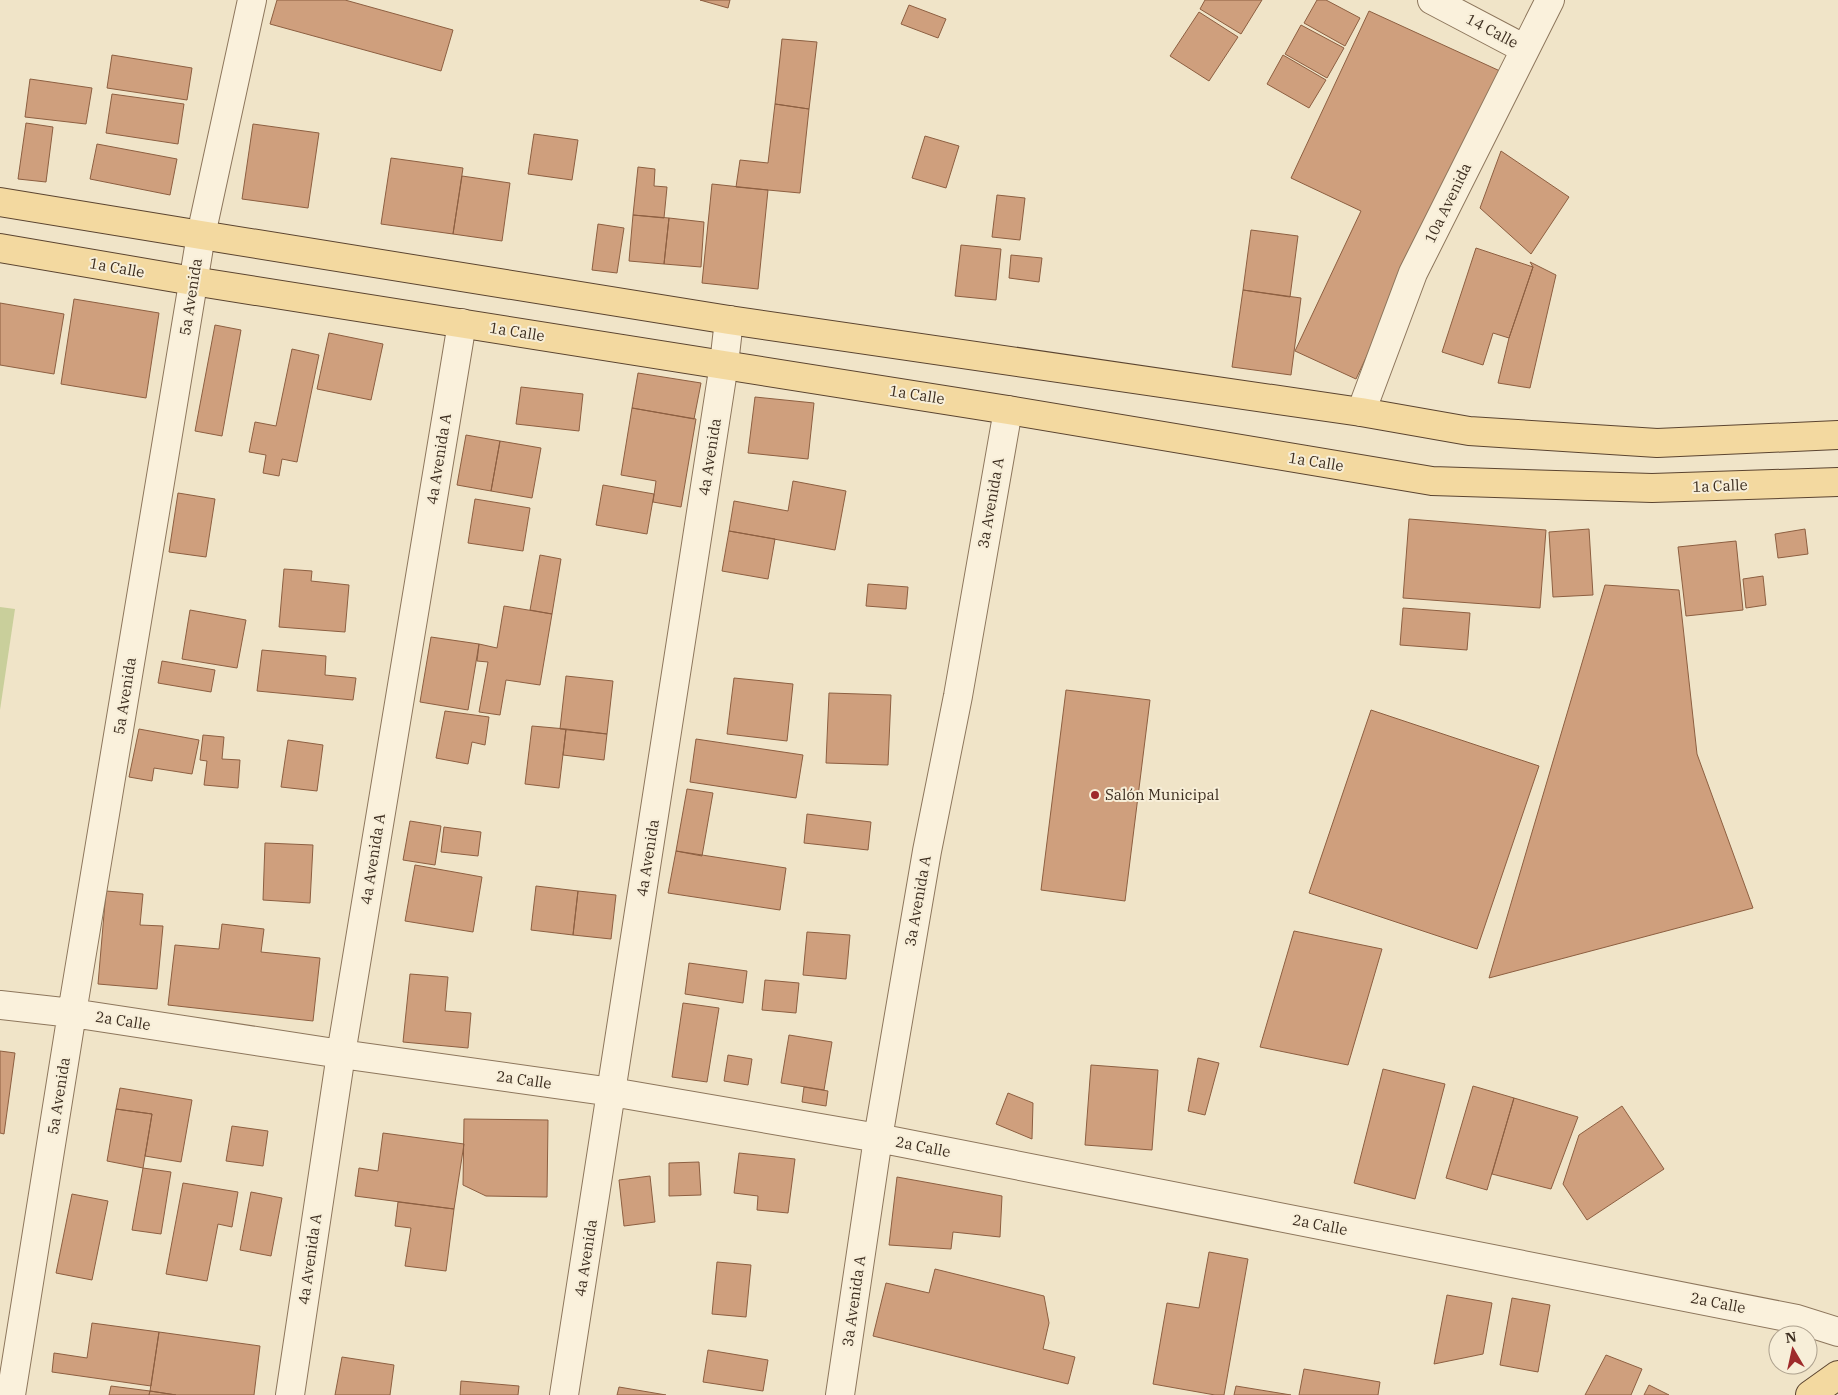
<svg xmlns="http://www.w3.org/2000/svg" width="1838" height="1395" viewBox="0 0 1838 1395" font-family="'IBM Plex Serif',serif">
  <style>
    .green { fill: #c9cf9b }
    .building { fill: #cf9f7d; stroke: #8d5f41 }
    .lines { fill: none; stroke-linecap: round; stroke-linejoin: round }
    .minor-casing { stroke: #8d765c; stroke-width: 30 }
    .major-casing { stroke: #5b4430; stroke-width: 30 }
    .minor { stroke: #faf1dc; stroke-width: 28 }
    .major { stroke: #f3d9a0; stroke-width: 28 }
    .poi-dot { fill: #9e2a2b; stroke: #f7eed8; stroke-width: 2 }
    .labels { text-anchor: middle; stroke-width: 4; stroke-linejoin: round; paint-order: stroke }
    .street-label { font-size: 15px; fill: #3d2e20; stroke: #f7eed8 }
    .poi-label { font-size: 15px; fill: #3d2e20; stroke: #f7eed8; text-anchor: start }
  </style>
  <rect width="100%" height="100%" fill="#f0e4c8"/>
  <path class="green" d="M0,607L15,609L0,710Z"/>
  <path class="building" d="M277,0H345L453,30L441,71L270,24Z
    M700,0H730L728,8Z
    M1205,0H1262L1241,34L1200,9Z
    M1317,0H1326L1360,18L1345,46L1304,23Z
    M909,5L946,19L938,38L901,24Z
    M1369,11L1500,71L1356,379L1295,351L1361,211L1291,178Z
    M1199,12L1238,37L1209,81L1170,56Z
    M1301,25L1344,48L1327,78L1285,54Z
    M782,39L817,42L809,109L775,104Z
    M112,55L192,68L187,100L107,88Z
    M1283,55L1326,80L1309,108L1267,84Z
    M30,79L92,88L86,124L25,117Z
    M112,94L184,104L178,144L106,133Z
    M775,104L809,109L800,193L736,187L740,160L768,163Z
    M26,123L53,127L46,182L18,179Z
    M253,124L319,133L308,208L242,199Z
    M534,134L578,140L572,180L528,174Z
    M925,136L959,146L946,188L912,178Z
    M97,144L177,159L170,195L90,179Z
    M1501,151L1569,197L1531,254L1480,208Z
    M391,158L463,168L453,234L381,224Z
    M638,167L655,169L654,186L667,187L664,218L633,215Z
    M462,176L510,183L502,241L453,234Z
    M712,184L768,190L758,289L702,283Z
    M997,195L1025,198L1020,240L992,237Z
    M633,215L669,218L664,264L629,261Z
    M669,218L704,222L701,267L664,264Z
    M598,224L624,228L617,273L592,270Z
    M1251,230L1298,236L1290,297L1243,290Z
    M961,245L1001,249L996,300L955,296Z
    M1476,248L1533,267L1509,338L1493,333L1483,365L1442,352Z
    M1011,255L1042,258L1039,282L1009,278Z
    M1530,262L1556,275L1530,388L1498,383L1509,338L1533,267Z
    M1243,290L1301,298L1291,375L1232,367Z
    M74,299L159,313L146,398L61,384Z
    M0,303L64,314L54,374L0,365Z
    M215,325L241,330L222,436L195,431Z
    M329,333L383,344L371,400L317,389Z
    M292,349L319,355L297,462L282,459L279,476L263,473L266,455L249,452L255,422L276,426Z
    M638,373L701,383L694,419L632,408Z
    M521,387L583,394L579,431L516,424Z
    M755,397L814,403L808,459L748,453Z
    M632,408L696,419L681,507L653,502L656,481L621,475Z
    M466,435L500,441L491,491L457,485Z
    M500,441L541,448L532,498L491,491Z
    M793,481L846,491L835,550L729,531L734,501L788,511Z
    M603,485L654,494L647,534L596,525Z
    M178,493L215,499L206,557L169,552Z
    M475,499L530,508L523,551L468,543Z
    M1409,519L1546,530L1540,608L1403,598Z
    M1589,529L1593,595L1553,597L1549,532Z
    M1805,529L1808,554L1778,558L1775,534Z
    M729,531L775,539L768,579L722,571Z
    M1736,541L1743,610L1686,616L1678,547Z
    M540,555L561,559L552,614L530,610Z
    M284,569L312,571L311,581L349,585L345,632L279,627Z
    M1763,576L1766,605L1746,608L1743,579Z
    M868,584L908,587L906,609L866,606Z
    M1605,585L1679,590L1697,754L1753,908L1489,978Z
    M504,606L552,614L540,685L506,680L500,715L479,712L488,662L477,661L479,644L497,648Z
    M1403,608L1470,613L1467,650L1400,645Z
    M190,610L246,620L237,668L182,659Z
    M431,637L479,644L468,710L420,702Z
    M262,650L326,656L325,675L356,678L353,700L257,691Z
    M162,661L215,670L211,692L158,683Z
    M566,676L613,681L607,734L560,729Z
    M734,678L793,684L787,741L727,734Z
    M1066,690L1150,700L1125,901L1041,890Z
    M829,693L891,695L888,765L826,763Z
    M1371,710L1539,766L1477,949L1309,893Z
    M445,711L489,717L485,745L472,742L468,764L436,758Z
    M532,726L566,729L559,788L525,784Z
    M139,729L199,740L192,774L154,768L152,781L129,777Z
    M566,729L607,734L604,760L563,755Z
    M203,735L224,737L222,759L240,760L238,788L204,785L207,761L200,760Z
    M696,739L803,755L796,798L690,782Z
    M288,740L323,745L317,791L281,787Z
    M687,789L713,793L702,856L676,851Z
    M807,814L871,822L868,850L804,843Z
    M410,821L441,826L435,865L403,860Z
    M444,827L481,832L478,856L441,852Z
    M265,843L313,845L310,903L263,900Z
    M676,851L786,868L780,910L668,893Z
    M415,865L482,877L473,932L405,921Z
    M536,886L578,891L573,935L531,930Z
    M106,891L143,894L140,925L163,926L157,989L98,984Z
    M578,891L616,895L611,939L573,935Z
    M222,924L264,929L261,952L320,958L313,1021L168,1005L175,945L219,949Z
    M1294,931L1382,949L1348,1065L1260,1047Z
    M807,932L850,935L846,979L803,975Z
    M689,963L747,971L743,1003L685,994Z
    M410,974L448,977L445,1011L471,1013L468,1048L403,1042Z
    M765,980L799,983L796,1013L762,1010Z
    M683,1003L719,1008L707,1082L672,1077Z
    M789,1035L832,1042L824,1090L781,1083Z
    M0,1051L15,1053L4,1134L0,1133Z
    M728,1055L752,1059L748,1085L724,1081Z
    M1198,1058L1219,1063L1205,1115L1188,1111Z
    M1091,1065L1158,1070L1152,1150L1085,1145Z
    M1383,1069L1445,1084L1415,1199L1354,1183Z
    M1473,1086L1514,1098L1487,1190L1446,1178Z
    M804,1087L828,1091L826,1106L802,1102Z
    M120,1088L192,1100L181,1162L145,1156L152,1114L116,1109Z
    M1008,1093L1033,1103L1032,1139L996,1124Z
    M1514,1098L1578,1117L1551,1189L1492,1174Z
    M1622,1106L1664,1169L1587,1220L1563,1184L1579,1135Z
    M116,1109L152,1114L143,1168L107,1161Z
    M464,1119L548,1120L547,1197L486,1196L463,1185Z
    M232,1126L268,1131L263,1166L226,1161Z
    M383,1133L464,1144L454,1209L355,1196L359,1168L378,1171Z
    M739,1153L795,1159L788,1213L757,1210L758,1196L734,1193Z
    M699,1162L701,1195L669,1196V1163Z
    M143,1168L171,1172L161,1234L132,1230Z
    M650,1176L655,1222L624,1226L619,1180Z
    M897,1177L1002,1196L1000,1237L953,1232L951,1249L889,1245Z
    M183,1183L238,1192L232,1227L218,1224L207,1281L166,1274Z
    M251,1192L282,1198L271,1256L240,1250Z
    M72,1194L108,1201L92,1280L56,1273Z
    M398,1202L454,1209L446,1271L405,1266L411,1228L395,1226Z
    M1209,1252L1248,1259L1224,1395H1215L1153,1384L1167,1303L1199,1308Z
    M717,1262L751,1265L746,1317L712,1314Z
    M935,1269L1044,1296L1049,1323L1043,1349L1075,1357L1068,1384L873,1336L886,1283L929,1293Z
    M1447,1295L1492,1303L1483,1354L1434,1364Z
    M1512,1298L1550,1305L1538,1372L1500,1365Z
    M92,1323L159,1332L151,1386L52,1372L54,1353L87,1358Z
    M159,1332L260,1346L254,1395H176L150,1391Z
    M708,1350L768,1360L763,1391L703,1382Z
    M1606,1355L1642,1369L1631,1395H1585Z
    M342,1357L394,1365L390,1395H335Z
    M1304,1369L1380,1382L1378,1395H1299Z
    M461,1381L519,1386L518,1395H460Z
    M1649,1385L1669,1395H1644Z
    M111,1386L150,1391L149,1395H109Z
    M1236,1386L1291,1395H1234Z
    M619,1387L666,1395H617Z
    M150,1391L176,1395H149Z"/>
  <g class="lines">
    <defs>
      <path id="minor" d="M1432,0L1525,49
        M1361,412L1413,273L1550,0
        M0,1005L72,1013L341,1054L612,1092L878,1138L1797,1319L1838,1332
        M11,1395L72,1013L201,235L252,0
        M290,1395L341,1054L462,323
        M564,1395L724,364L729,320
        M840,1395L878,1138L927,851L958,696L1008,410"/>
      <path id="major" d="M0,202L201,235L729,320L1361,412L1469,431L1657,443L1838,435
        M0,248L193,281L1008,410L1432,481L1652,488L1838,482
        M1810,1395L1838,1375"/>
    </defs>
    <use href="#minor" class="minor-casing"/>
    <use href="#major" class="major-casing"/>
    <use href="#minor" class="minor"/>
    <use href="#major" class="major"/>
  </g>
  <circle class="poi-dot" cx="1095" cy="795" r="5"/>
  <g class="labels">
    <g class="street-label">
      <text transform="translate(1492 31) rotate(28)" y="5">14 Calle</text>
      <text transform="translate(1448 203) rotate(-64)" y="5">10a Avenida</text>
      <text transform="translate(117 268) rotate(10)" y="5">1a Calle</text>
      <text transform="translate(191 297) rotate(-81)" y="5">5a Avenida</text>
      <text transform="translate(517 332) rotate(9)" y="5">1a Calle</text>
      <text transform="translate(917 395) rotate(9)" y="5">1a Calle</text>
      <text transform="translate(710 457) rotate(-81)" y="5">4a Avenida</text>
      <text transform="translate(439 459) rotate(-81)" y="5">4a Avenida A</text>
      <text transform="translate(1316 462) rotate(9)" y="5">1a Calle</text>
      <text transform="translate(1720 486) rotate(-2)" y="5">1a Calle</text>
      <text transform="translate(991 503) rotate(-80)" y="5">3a Avenida A</text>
      <text transform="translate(125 696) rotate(-81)" y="5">5a Avenida</text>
      <text transform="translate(648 858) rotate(-81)" y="5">4a Avenida</text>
      <text transform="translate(373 859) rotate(-81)" y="5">4a Avenida A</text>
      <text transform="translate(918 901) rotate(-80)" y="5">3a Avenida A</text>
      <text transform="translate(123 1021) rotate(9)" y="5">2a Calle</text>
      <text transform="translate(524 1080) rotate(8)" y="5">2a Calle</text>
      <text transform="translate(59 1096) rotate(-81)" y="5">5a Avenida</text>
      <text transform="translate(923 1147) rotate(11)" y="5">2a Calle</text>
      <text transform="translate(1320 1225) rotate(11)" y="5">2a Calle</text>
      <text transform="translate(586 1258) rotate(-81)" y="5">4a Avenida</text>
      <text transform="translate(310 1259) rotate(-82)" y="5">4a Avenida A</text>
      <text transform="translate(854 1301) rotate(-82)" y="5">3a Avenida A</text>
      <text transform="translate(1718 1303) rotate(11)" y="5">2a Calle</text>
    </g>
    <g class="poi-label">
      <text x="1105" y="800">Salón Municipal</text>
    </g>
  </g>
  <g transform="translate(1793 1350) rotate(351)"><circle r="24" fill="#f7eed8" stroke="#ada18e"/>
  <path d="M0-4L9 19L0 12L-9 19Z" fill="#9e2a2b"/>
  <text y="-8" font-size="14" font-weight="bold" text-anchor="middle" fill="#3d2e20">N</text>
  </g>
</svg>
